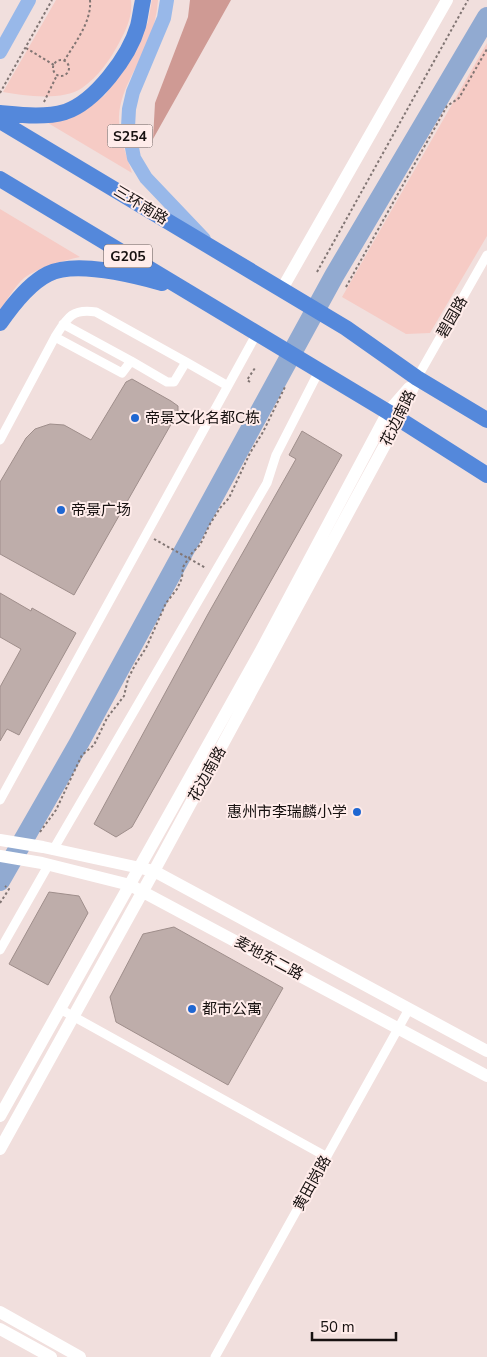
<svg xmlns="http://www.w3.org/2000/svg" width="487" height="1357" viewBox="0 0 487 1357" font-family="'Nunito Sans','Noto Sans SC',sans-serif">
  <style>
    .green { fill: #f6cbc5 }
    .forest { fill: #cf9a94 }
    .lines { fill: none; stroke-linecap: round; stroke-linejoin: round }
    .river { stroke: #91aad1; stroke-width: 20 }
    .building { fill: #beadaa; stroke: #9f8e8b }
    .path { stroke: #817573; stroke-width: 2; stroke-dasharray: 2.5 2.5; stroke-linecap: butt }
    .street { stroke: #fff; stroke-width: 9 }
    .secondary { stroke: #fff; stroke-width: 12 }
    .primary { stroke: #98b8e9; stroke-width: 14 }
    .highway { stroke: #5488db; stroke-width: 16 }
    .poi-dot { fill: #1f67d2; stroke: #ffecea; stroke-width: 2 }
    .labels { text-anchor: middle; stroke-width: 4; stroke-linejoin: round; paint-order: stroke }
    .shield { fill: #ffecea; stroke: #5d5351; stroke-width: 1 }
    .shield-label { font-size: 14px; font-weight: bold; fill: #171110 }
    .street-label { font-size: 15px; fill: #171110; stroke: #ffecea }
    .poi-label { font-size: 15px; fill: #171110; stroke: #ffecea; text-anchor: start }
  </style>
  <rect width="100%" height="100%" fill="#f1dfdd"/>
  <path class="green" d="M56,0H131C133,16 126,30 119,43C110,60 98,77 82,88C63,101 25,96 3,92Z
    M152,0H158C157,13 154,26 150,38C140,64 121,87 119,116C118,135 127,156 132,173L48,123L83,111L105,95L134,50L148,22Z
    M487,43V236L430,333L406,334L342,297Z
    M0,209L80,257C62,261 39,267 24,278C15,286 7,300 0,310Z"/>
  <path class="forest" d="M190,0H231L153,139L155,103L188,17Z"/>
  <g class="lines">
    <path class="river" d="M0,881L79,743L334,276L487,17"/>
  </g>
  <path class="building" d="M132,379L171,401L178,406V412L74,595L0,554V482L26,438L35,429L50,424L64,425L91,440L126,382Z
    M302,431L342,455L132,827L116,837L94,824L208,614L296,459L289,455Z
    M0,593L31,611L32,608L76,633L19,735L7,729L0,741V687L21,649L0,637Z
    M49,892L79,896L88,913L48,985L9,964Z
    M174,927L283,988L228,1085L116,1022L110,997L143,934Z"/>
  <g class="lines">
    <path class="path" d="M26,48L54,65
      M53 68a8 8 0 1 1 16 0a8 8 0 1 1-16 0Z
      M64,61C75,43 92,21 90,0
      M0,93L52,0
      M44,102L57,75
      M317,272L468,0
      M346,287L447,106L459,98L487,49
      M250,382L247,380L255,368
      M154,539L206,568
      M40,832L56,810L82,755L94,745L107,718L124,696L128,679L135,665L146,648L166,603L177,589L182,578L183,567L192,553L200,545L210,524L220,508L229,498L250,453L263,432L285,387
      M0,903L9,889L5,886"/>
    <path class="street" d="M63,324L131,361
      M55,337C67,318 72,308 96,312L186,362
      M417,378L487,255
      M0,440L55,337L122,373L131,361L167,382H174L186,362L228,386
      M0,800L257,333
      M53,850L267,483L276,455L319,371
      M0,950L49,864
      M60,1009L327,1157
      M215,1357L409,1009"/>
    <path class="secondary" d="M282,289L447,0
      M0,840L43,847L154,871L487,1051
      M0,856L42,863L130,885L487,1076
      M0,1116L259,654L388,412L409,388
      M0,1149L154,871L399,419L417,378
      M0,1312L80,1357
      M0,1329L51,1357"/>
    <path class="primary" d="M167,0L164,18L133,92L129,109L128,127L134,158L146,178L204,239
      M0,52L29,0"/>
    <path class="highway" d="M0,113C21,115 44,118 65,112C95,102 129,57 138,26C140,18 141,9 143,0
      M0,121L346,328L417,378L487,420
      M0,179L388,412L487,475
      M0,323C11,307 30,283 48,274C76,260 133,275 162,283"/>
  </g>
  <g class="poi-dot">
    <circle cx="135" cy="418" r="5"/>
    <circle cx="61" cy="510" r="5"/>
    <circle cx="357" cy="812" r="5"/>
    <circle cx="192" cy="1009" r="5"/>
  </g>
  <g class="labels">
    <g class="shield">
      <rect x="107.5" y="124.5" width="45" height="23" rx="4"/>
      <rect x="104" y="244.5" width="48" height="23" rx="4"/>
    </g>
    <g class="shield-label">
      <text x="130" y="141">S254</text>
      <text x="128" y="261">G205</text>
    </g>
    <g class="street-label">
      <text transform="translate(141 205) rotate(31)" y="5">三环南路</text>
      <text transform="translate(452 317) rotate(-60)" y="5">碧园路</text>
      <text transform="translate(398 418) rotate(-64)" y="5">花边南路</text>
      <text transform="translate(207 774) rotate(-61)" y="5">花边南路</text>
      <text transform="translate(269 958) rotate(28)" y="5">麦地东二路</text>
      <text transform="translate(312 1183) rotate(-61)" y="5">黄田岗路</text>
    </g>
    <g class="poi-label">
      <text x="145" y="423">帝景文化名都C栋</text>
      <text x="71" y="515">帝景广场</text>
      <text x="347" y="817" text-anchor="end">惠州市李瑞麟小学</text>
      <text x="202" y="1014">都市公寓</text>
    </g>
  </g>
  <path d="M312 1332v8h84v-8" fill="none" stroke="#171110" stroke-width="2.5"/>
  <text x="320" y="1332" font-size="15" fill="#171110" stroke="#ffecea" stroke-width="4" paint-order="stroke">50 m</text>
</svg>
